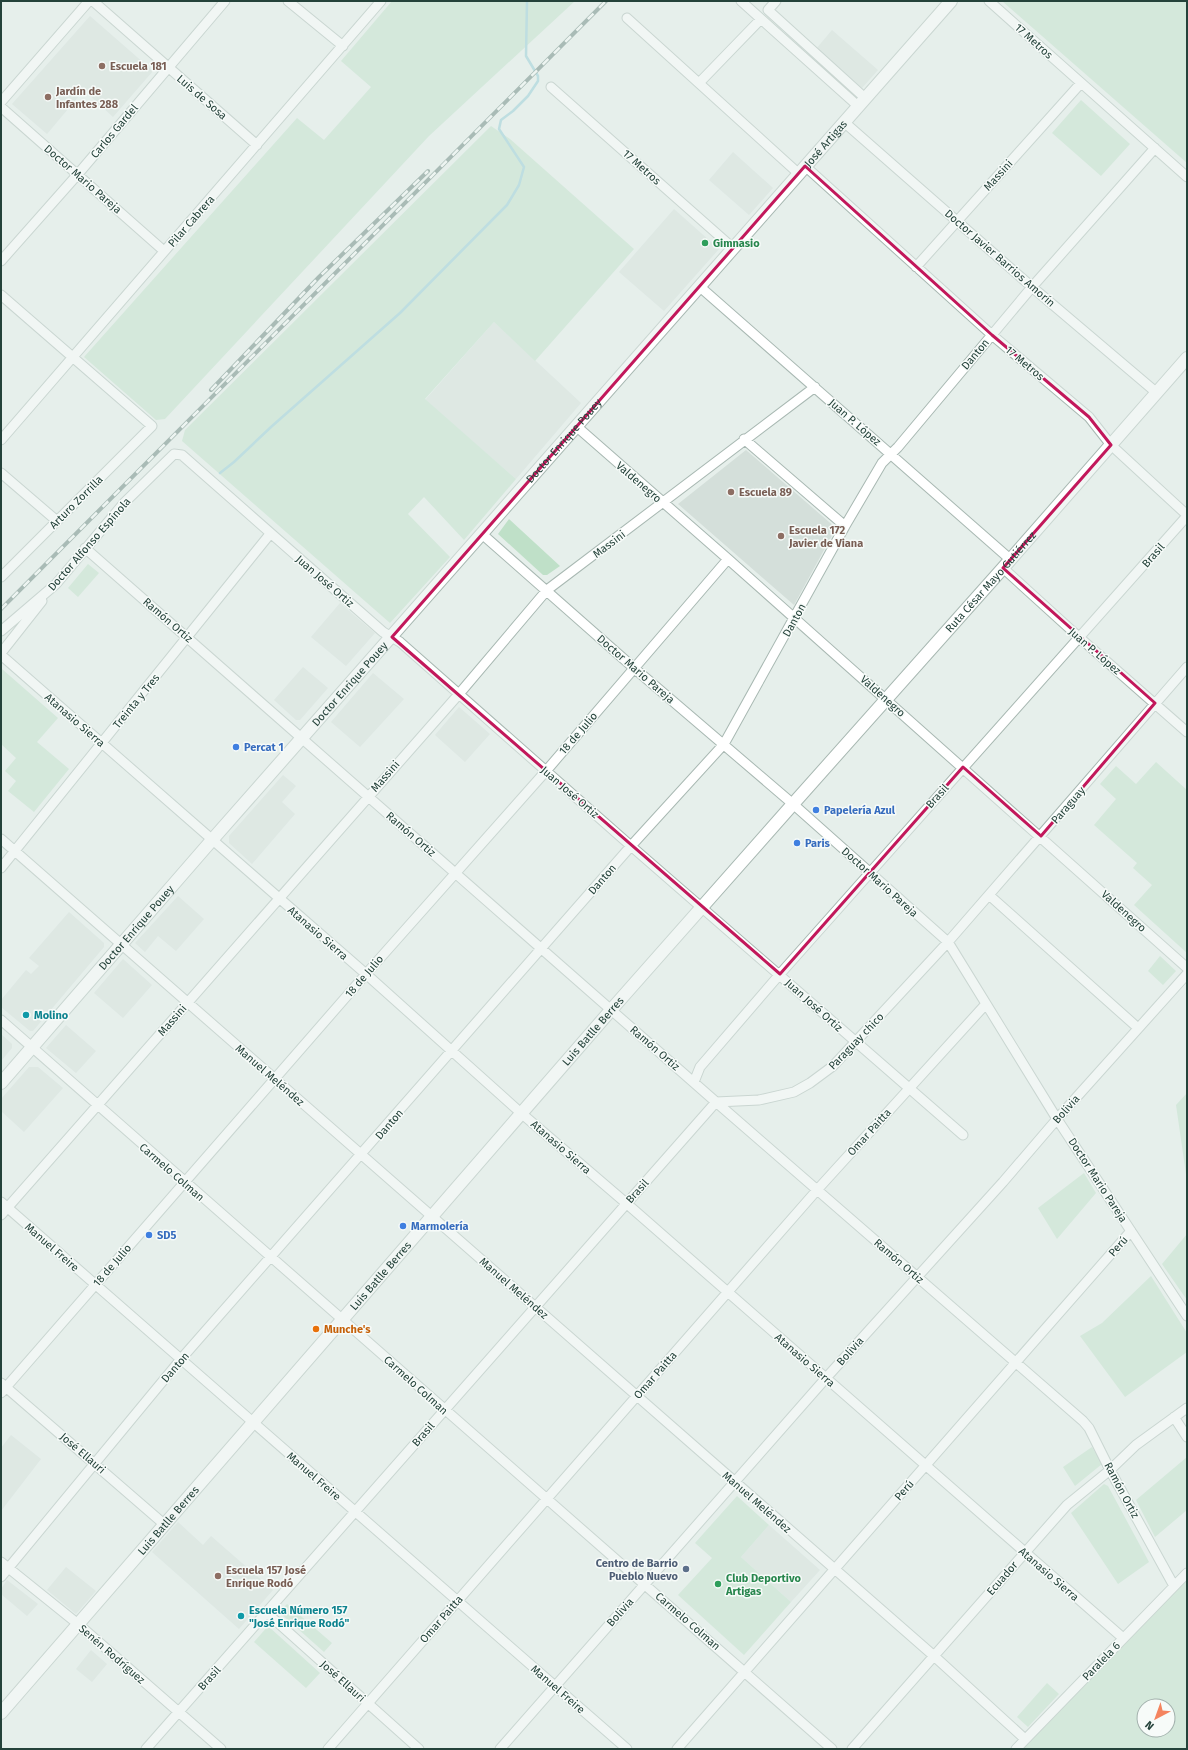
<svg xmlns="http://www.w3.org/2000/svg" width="1188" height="1750" viewBox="0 0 1188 1750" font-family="'Fira Sans',sans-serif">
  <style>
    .built { fill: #d4dfda }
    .green { fill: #bfe0c8; fill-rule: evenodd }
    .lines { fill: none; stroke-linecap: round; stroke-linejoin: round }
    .stream { stroke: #8ec9d4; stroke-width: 2.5 }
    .minor-casing { stroke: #a8b8b2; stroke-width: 11 }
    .tertiary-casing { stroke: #a8b8b2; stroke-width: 14 }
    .minor { stroke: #fff; stroke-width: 9 }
    .tertiary { stroke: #fff; stroke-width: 12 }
    .rail-casing { stroke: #5f7d75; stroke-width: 4 }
    .rail { stroke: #f7fbf9; stroke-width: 2.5; stroke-dasharray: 8; stroke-linecap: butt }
    .marked { fill: none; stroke: #c2185b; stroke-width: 3; stroke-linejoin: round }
    .education-dot { fill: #8d6e63; stroke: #f7fbf9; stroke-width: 1.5 }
    .leisure-dot { fill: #2e9e5b; stroke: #f7fbf9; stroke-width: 1.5 }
    .shop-dot { fill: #3f7fe0; stroke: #f7fbf9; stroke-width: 1.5 }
    .culture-dot { fill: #0f9aa8; stroke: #f7fbf9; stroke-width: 1.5 }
    .food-dot { fill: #e8710a; stroke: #f7fbf9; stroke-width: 1.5 }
    .service-dot { fill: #5c6f8a; stroke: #f7fbf9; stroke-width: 1.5 }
    .labels { text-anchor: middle; stroke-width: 3; stroke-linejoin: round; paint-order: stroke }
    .street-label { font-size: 11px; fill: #24423a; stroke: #f7fbf9 }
    .education-label { font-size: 11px; font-weight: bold; fill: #785e54; stroke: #f7fbf9; text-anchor: start }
    .leisure-label { font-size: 11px; font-weight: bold; fill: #27864d; stroke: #f7fbf9; text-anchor: start }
    .shop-label { font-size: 11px; font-weight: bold; fill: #366cbe; stroke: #f7fbf9; text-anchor: start }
    .culture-label { font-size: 11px; font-weight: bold; fill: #0d838f; stroke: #f7fbf9; text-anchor: start }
    .food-label { font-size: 11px; font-weight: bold; fill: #c56008; stroke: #f7fbf9; text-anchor: start }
    .service-label { font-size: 11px; font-weight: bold; fill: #4e5e75; stroke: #f7fbf9; text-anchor: end }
  </style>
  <rect width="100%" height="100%" fill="#e6efeb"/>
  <path class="built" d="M90,16L153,71L113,117L84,90L47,134L12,104Z
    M832,30L878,70L862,88L816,49Z
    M733,152L773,188L749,215L709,180Z
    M674,209L719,249L664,311L619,272Z
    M494,322L581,403L516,479L425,400Z
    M746,450L836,528L794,605L678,504Z
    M340,603L375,633L346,666L311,637Z
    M303,667L328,688L300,720H296L274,700Z
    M373,673L404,699L360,747L331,722Z
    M459,707L490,734L465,762L435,735Z
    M283,775L296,786L282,802L295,814L252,864L229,843V836Z
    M178,896L204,919L176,951L158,936L145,952L135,943Z
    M69,912L104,943V947L33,1031H30L1,1007V1000L26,970L31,974L39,966L29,958Z
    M123,959L152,985L123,1018L94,993Z
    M66,1025L96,1051L76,1073L46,1048Z
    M1,1034L12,1044V1048L1,1061Z
    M29,1067H38L63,1088L24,1132L1,1111V1099Z
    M11,1435L41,1459L1,1511V1448Z
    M178,1522L203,1545L211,1536L273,1590L239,1629L152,1552Z
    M769,1525L820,1570L791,1602L741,1557Z
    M66,1567L96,1591L76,1614L47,1590Z
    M7,1580L38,1604L27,1616L1,1594V1589Z
    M91,1650L107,1664L92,1682L76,1669Z"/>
  <path class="green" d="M392,1H575L429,136L165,419L156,420L84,357L297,118L324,140L371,87L341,61Z
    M1002,1H1187V163Z
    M1081,100L1130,144L1101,176L1052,133Z
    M491,126L510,139L634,249L535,361L494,322L425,399L516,479L464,540L424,497L408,514L450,557L390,623L182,441L185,430Z
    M509,519L560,566L547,575H543L498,534Z
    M88,564L99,573L78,597L68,588Z
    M2,669L58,718L37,742L69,769L34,812L8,791L16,781L5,771L16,758L1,744Z
    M1156,762L1187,790V953L1134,905L1152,885L1133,868L1137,863L1094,825L1116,799L1100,784L1116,766L1136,784Z
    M1160,956L1176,971L1163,985L1148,971Z
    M1187,1093V1181L1176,1105Z
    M1084,1173L1096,1193L1057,1239L1038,1208Z
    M1187,1234V1300L1162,1264Z
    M1151,1276L1187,1333V1352L1125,1397L1080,1336L1102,1323Z
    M1092,1447L1102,1464L1075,1486L1063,1467Z
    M1187,1457V1510L1155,1537L1136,1500Z
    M1104,1484L1108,1486L1149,1562L1118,1584L1071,1513Z
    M737,1496L769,1525L741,1557L791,1602L744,1655L678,1595L712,1558L695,1543Z
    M1187,1578V1749H1022ZM1144,1706H1168V1730H1144Z
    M287,1604L332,1643L324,1652L279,1612Z
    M268,1626L320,1673L306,1688L254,1642Z
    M1047,1683L1059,1694L1028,1727L1017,1717Z"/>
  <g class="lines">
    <path class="stream" d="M220,473L234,462L271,427L400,313L507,205L519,185L524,167L499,129L501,120L513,111L528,96L538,81V76L526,56L527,1"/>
    <defs>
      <path id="minor" d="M93,1L257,145
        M288,1L343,46
        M741,1L858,106
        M776,1L768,10L865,98
        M989,1L1187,177
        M627,18L798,173
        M699,83L761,19
        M551,87L733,248
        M1,102L89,1
        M1,107L164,251
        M844,122L1032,287L1157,393
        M805,166L992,335L1089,417L1111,445L1187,515
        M1,261L78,174L225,1
        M916,267L1081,83
        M699,286L1011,560
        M1,295L152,426L1,577
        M576,426L728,559L1187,968
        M744,439L845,526
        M1,440L381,1
        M1,473L57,521
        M482,534L634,668L793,804L948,942L1057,1119L1187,1316
        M85,548L716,1102L1083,1421L1089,1428L1110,1470L1174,1586
        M1003,568L1080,638L1187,732
        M1,631L56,584L124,503L174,454L182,455L383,632L400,642L631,846L963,1135
        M1,653L42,601
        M1,655L366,974L521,1113L626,1203L1123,1638
        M1,839L934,1656L1025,1739
        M1,868L270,534
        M989,895L1138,1028
        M1,1020L832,1749
        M694,1082L700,1067L780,974L1187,516
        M1,1202L627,1749
        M1,1215L459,694L547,590L815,387
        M1,1383L165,1525
        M1,1393L366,974L546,771L728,559
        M1174,1417L1187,1437
        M1,1562L78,1624L221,1749
        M1,1577L181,1359L631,846L724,744L845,526L882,463L898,447L1032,287L1155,148
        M267,1613L419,1749
        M146,1749L716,1102L759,1100L794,1092L810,1083L833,1066L948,942L1187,667
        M328,1749L817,1190L985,1005
        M500,1749L826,1378L1003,1182L1057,1119L1187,974
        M677,1749L1131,1231
        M852,1749L1067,1505L1110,1470L1136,1445L1187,1408
        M1016,1749L1187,1573"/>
      <g id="tertiary">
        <path id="s1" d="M1,1083L212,840L951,1"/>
        <path id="s2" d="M1,1713L611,1010L793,804L1003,568L1187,358"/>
      </g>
    </defs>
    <use href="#minor" class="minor-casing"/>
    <use href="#tertiary" class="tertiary-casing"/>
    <use href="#minor" class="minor"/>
    <use href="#tertiary" class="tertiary"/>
    <defs>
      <path id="rail" d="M211,390L319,277L428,171
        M1,609L606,1"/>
    </defs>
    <use href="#rail" class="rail-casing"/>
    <use href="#rail" class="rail"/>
  </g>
  <path d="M0 0H1188V1750H0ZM805,166L992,335L1089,417L1111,445L1003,568L1155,703L1041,836L963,767L780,974L392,637Z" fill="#e6efeb" fill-opacity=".55" fill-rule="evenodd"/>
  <path class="marked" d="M805,166L992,335L1089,417L1111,445L1003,568L1155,703L1041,836L963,767L780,974L392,637Z"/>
  <g class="education-dot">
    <circle cx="102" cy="66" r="4"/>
    <circle cx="48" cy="97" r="4"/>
    <circle cx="731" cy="492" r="4"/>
    <circle cx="781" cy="536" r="4"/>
    <circle cx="218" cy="1576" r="4"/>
  </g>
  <g class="leisure-dot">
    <circle cx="705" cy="243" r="4"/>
    <circle cx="718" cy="1584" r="4"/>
  </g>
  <g class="shop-dot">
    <circle cx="236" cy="747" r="4"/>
    <circle cx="816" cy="810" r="4"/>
    <circle cx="797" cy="843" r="4"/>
    <circle cx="403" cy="1226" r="4"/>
    <circle cx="149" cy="1235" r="4"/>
  </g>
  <g class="culture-dot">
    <circle cx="26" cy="1015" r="4"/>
    <circle cx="241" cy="1616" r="4"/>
  </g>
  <circle class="food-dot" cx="316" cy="1329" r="4"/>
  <circle class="service-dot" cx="686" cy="1569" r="4"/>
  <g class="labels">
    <g class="street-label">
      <text transform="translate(1034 41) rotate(42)" y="4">17 Metros</text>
      <text transform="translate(202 97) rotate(41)" y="4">Luis de Sosa</text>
      <text transform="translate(114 131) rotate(-50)" y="4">Carlos Gardel</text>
      <text dy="4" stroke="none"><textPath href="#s1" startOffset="1250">José Artigas</textPath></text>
      <text transform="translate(642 167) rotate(42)" y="4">17 Metros</text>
      <text transform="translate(998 175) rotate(-48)" y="4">Massini</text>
      <text transform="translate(83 179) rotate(41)" y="4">Doctor Mario Pareja</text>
      <text transform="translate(191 221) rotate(-49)" y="4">Pilar Cabrera</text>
      <text transform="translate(1000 258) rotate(41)" y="4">Doctor Javier Barrios Amorín</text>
      <text transform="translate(975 354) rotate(-50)" y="4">Danton</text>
      <text transform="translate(1025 363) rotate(40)" y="4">17 Metros</text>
      <text transform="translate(855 422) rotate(41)" y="4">Juan P. López</text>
      <text dy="4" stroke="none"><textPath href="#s1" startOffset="854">Doctor Enrique Pouey</textPath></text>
      <text transform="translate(639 482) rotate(41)" y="4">Valdenegro</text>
      <text transform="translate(76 502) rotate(-45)" y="4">Arturo Zorrilla</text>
      <text transform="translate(89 544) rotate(-49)" y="4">Doctor Alfonso Espínola</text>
      <text transform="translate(609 544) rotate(-37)" y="4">Massini</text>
      <text transform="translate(1153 555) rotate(-49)" y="4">Brasil</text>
      <text transform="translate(325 581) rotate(41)" y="4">Juan José Ortiz</text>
      <text dy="4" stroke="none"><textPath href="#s2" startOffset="1503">Ruta César Mayo Gutiérrez</textPath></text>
      <text transform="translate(168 620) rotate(41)" y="4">Ramón Ortiz</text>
      <text transform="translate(794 620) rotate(-61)" y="4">Danton</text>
      <text transform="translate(1095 651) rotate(41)" y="4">Juan P. López</text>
      <text transform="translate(636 669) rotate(41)" y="4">Doctor Mario Pareja</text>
      <text dy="4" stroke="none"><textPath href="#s1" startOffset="530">Doctor Enrique Pouey</textPath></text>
      <text transform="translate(883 696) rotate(42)" y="4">Valdenegro</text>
      <text transform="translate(136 701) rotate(-51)" y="4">Treinta y Tres</text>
      <text transform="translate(75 720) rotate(41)" y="4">Atanasio Sierra</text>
      <text transform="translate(578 733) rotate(-49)" y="4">18 de Julio</text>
      <text transform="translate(385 776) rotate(-49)" y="4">Massini</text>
      <text transform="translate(570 792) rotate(41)" y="4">Juan José Ortiz</text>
      <text transform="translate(937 796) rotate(-48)" y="4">Brasil</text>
      <text transform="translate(1068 805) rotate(-49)" y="4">Paraguay</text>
      <text transform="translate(411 834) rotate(41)" y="4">Ramón Ortiz</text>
      <text transform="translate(602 879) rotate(-49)" y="4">Danton</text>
      <text transform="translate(880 882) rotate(42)" y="4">Doctor Mario Pareja</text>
      <text transform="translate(1124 911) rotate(42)" y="4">Valdenegro</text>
      <text dy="4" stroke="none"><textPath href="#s1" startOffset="206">Doctor Enrique Pouey</textPath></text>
      <text transform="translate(318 933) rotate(41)" y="4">Atanasio Sierra</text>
      <text transform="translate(364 976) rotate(-49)" y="4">18 de Julio</text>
      <text transform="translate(814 1005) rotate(42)" y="4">Juan José Ortiz</text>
      <text transform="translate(172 1020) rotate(-49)" y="4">Massini</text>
      <text dy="4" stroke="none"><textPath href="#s2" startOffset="903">Luis Batlle Berres</textPath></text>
      <text transform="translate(856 1041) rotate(-46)" y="4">Paraguay chico</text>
      <text transform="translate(655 1048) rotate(41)" y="4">Ramón Ortiz</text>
      <text transform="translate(270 1075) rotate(41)" y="4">Manuel Meléndez</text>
      <text transform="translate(1066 1109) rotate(-48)" y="4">Bolivia</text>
      <text transform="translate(389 1124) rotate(-49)" y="4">Danton</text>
      <text transform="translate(869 1132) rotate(-48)" y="4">Omar Paitta</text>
      <text transform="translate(561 1147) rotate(41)" y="4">Atanasio Sierra</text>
      <text transform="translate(172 1172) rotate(41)" y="4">Carmelo Colman</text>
      <text transform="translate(1098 1180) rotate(57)" y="4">Doctor Mario Pareja</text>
      <text transform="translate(637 1191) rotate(-48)" y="4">Brasil</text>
      <text transform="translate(1118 1246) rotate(-49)" y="4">Perú</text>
      <text transform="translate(52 1247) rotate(41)" y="4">Manuel Freire</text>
      <text transform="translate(899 1261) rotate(41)" y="4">Ramón Ortiz</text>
      <text transform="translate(112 1265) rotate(-49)" y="4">18 de Julio</text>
      <text dy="4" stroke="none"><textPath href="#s2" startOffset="579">Luis Batlle Berres</textPath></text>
      <text transform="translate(514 1288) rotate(41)" y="4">Manuel Meléndez</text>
      <text transform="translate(850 1351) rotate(-48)" y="4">Bolivia</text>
      <text transform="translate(805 1360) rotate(41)" y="4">Atanasio Sierra</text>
      <text transform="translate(175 1367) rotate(-49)" y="4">Danton</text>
      <text transform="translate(655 1375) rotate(-49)" y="4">Omar Paitta</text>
      <text transform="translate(416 1385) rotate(42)" y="4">Carmelo Colman</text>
      <text transform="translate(423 1434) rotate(-49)" y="4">Brasil</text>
      <text transform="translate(83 1453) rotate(41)" y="4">José Ellauri</text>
      <text transform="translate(314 1476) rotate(41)" y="4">Manuel Freire</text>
      <text transform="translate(904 1490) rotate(-49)" y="4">Perú</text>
      <text transform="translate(1122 1490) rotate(62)" y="4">Ramón Ortiz</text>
      <text transform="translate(757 1502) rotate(41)" y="4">Manuel Meléndez</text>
      <text dy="4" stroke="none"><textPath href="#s2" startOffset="255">Luis Batlle Berres</textPath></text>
      <text transform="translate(1049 1574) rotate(41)" y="4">Atanasio Sierra</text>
      <text transform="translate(1002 1578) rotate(-49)" y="4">Ecuador</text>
      <text transform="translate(620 1612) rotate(-48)" y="4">Bolivia</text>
      <text transform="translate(441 1619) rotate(-49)" y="4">Omar Paitta</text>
      <text transform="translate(688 1621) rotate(41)" y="4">Carmelo Colman</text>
      <text transform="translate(112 1654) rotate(41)" y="4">Senén Rodríguez</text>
      <text transform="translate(1101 1661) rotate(-46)" y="4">Paralela 6</text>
      <text transform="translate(209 1678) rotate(-48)" y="4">Brasil</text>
      <text transform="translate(343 1681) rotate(42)" y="4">José Ellauri</text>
      <text transform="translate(558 1689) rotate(41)" y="4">Manuel Freire</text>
    </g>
    <g class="education-label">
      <text x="110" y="70">Escuela 181</text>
      <text x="56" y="95">Jardín de<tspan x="56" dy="13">Infantes 288</tspan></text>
      <text x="739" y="496">Escuela 89</text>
      <text x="789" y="534">Escuela 172<tspan x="789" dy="13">Javier de Viana</tspan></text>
      <text x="226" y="1574">Escuela 157 José<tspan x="226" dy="13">Enrique Rodó</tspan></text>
    </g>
    <g class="leisure-label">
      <text x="713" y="247">Gimnasio</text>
      <text x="726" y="1582">Club Deportivo<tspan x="726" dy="13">Artigas</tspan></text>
    </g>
    <g class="shop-label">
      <text x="244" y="751">Percat 1</text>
      <text x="824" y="814">Papelería Azul</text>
      <text x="805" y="847">Paris</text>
      <text x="411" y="1230">Marmolería</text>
      <text x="157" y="1239">SD5</text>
    </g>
    <g class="culture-label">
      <text x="34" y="1019">Molino</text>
      <text x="249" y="1614">Escuela Número 157<tspan x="249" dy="13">"José Enrique Rodó"</tspan></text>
    </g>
    <g class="food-label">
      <text x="324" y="1333">Munche's</text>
    </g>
    <g class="service-label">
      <text x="678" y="1567">Centro de Barrio<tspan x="678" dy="13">Pueblo Nuevo</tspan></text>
    </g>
  </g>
  <rect width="1188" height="1750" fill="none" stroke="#24423a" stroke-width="4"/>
  <g transform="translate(1156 1718) rotate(221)"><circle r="19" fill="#f7fbf9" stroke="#a3b1ad"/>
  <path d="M0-3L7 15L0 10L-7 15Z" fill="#f4845f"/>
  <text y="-6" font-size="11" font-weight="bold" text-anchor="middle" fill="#24423a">N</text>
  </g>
</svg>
